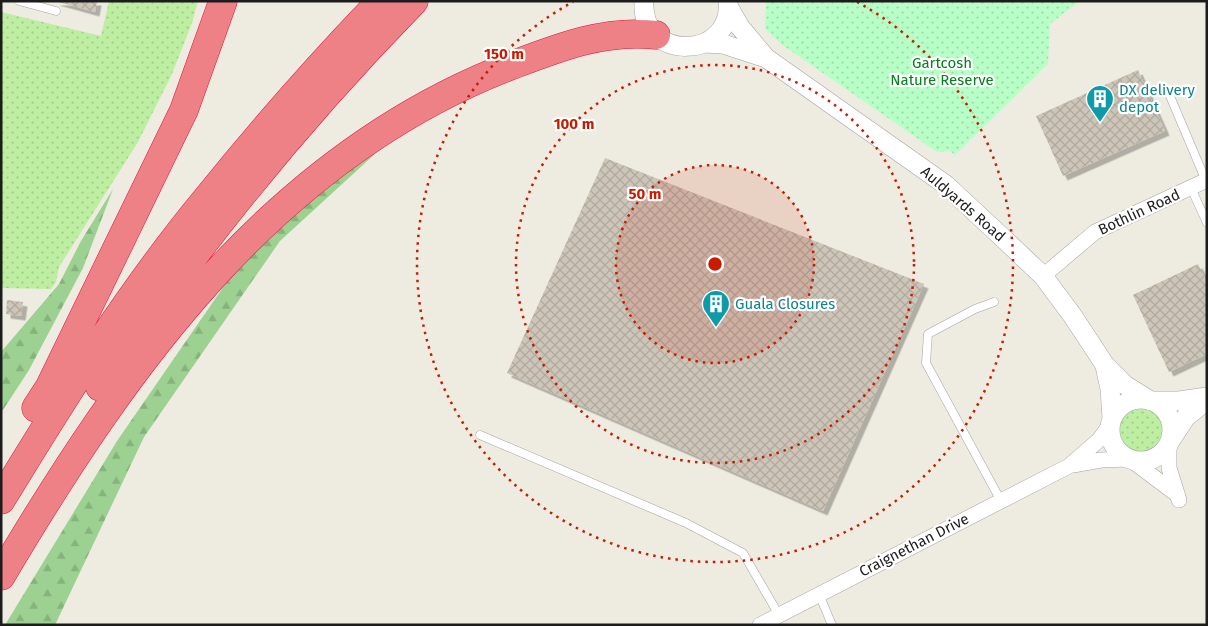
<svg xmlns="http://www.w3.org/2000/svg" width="1208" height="626" viewBox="0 0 1208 626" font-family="'Fira Sans',sans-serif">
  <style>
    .grass { fill: url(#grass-dots) }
    .forest { fill: url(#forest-firs) }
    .park { fill: url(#park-dots) }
    .building { fill: url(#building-cross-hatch); filter: url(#shadow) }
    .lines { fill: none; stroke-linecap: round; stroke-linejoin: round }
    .service-casing { stroke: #a3a3a3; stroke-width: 9 }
    .minor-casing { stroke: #a3a3a3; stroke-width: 16 }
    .tertiary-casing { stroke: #a3a3a3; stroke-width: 20 }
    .motorway-casing { stroke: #e41641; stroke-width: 29 }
    .service { stroke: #fff; stroke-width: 8 }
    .minor { stroke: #fff; stroke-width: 15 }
    .tertiary { stroke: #fff; stroke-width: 19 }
    .motorway { stroke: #ed8186; stroke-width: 28 }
    .ring { fill: none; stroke: #c81b00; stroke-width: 2.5; stroke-dasharray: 2.5 5 }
    .labels { text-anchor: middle; stroke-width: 4.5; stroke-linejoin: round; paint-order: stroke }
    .park-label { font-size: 15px; fill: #03811e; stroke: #fff }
    .culture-label { font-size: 15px; fill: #0d838f; stroke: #fff; text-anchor: start }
    .street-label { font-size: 15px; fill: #1c1c1c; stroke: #fff }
    .centre { fill: #c81b00; stroke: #fff; stroke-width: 2.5 }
    .ring-label { font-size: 15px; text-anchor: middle; font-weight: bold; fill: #c81b00; stroke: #fff; stroke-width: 4.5; stroke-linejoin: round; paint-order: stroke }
  </style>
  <defs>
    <pattern id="grass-dots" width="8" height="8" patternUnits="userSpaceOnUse" patternTransform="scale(1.25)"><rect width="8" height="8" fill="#bdeea1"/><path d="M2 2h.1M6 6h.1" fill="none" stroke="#a2cc8a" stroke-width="1.8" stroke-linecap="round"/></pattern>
    <pattern id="forest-firs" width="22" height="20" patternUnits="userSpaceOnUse" patternTransform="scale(1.25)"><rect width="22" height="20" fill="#9cd191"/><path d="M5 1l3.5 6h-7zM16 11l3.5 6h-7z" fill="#86b37c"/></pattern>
    <pattern id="park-dots" width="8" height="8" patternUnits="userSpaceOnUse" patternTransform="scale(1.25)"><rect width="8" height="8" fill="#b8fec7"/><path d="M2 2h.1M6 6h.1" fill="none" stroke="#9ed9aa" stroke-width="1.8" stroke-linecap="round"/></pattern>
    <pattern id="building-cross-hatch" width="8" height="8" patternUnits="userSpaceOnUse" patternTransform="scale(1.25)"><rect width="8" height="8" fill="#cec5b9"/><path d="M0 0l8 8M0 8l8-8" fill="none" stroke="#b0a99e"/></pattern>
    <filter id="shadow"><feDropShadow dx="4.5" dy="4.5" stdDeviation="0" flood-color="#0004"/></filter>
  </defs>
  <rect width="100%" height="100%" fill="#eeece0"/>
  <path class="grass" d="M109,1H198L192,23L172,74L138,142L59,267L56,282L51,289L3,288L1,284V12L101,36Z
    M1119 431a22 22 0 1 1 44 0a22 22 0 1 1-44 0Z"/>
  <path class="forest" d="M388,142L280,241L144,437L55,625H5L117,441L233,273L332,169Z
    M113,189L83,268L29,370L1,413V352L59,284L81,241Z"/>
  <path class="park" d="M766,1H1080L1050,24L1048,64L955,155L950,151L937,152L781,44L765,29Z"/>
  <path class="building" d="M55,1H97L95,12Z
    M1138,70L1165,131L1063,176L1036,116Z
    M605,158L924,284L823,511L507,373Z
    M1198,264L1207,282V354L1169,372L1133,295Z
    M7,300L23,302L21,316L6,314Z"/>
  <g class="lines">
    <defs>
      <path id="service" d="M19,1L56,11
        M1170,96L1206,181
        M1191,188L1207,223
        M994,302L975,309L928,334L926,363L1001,501
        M480,435L686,523L743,553L779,615
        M819,594L832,625"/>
      <path id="minor" d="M1043,276L1095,232L1207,180
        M1169,444V468L1179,500
        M1131,460L1175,493
        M1073,465L1101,460L1129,459
        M760,625L1069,466L1099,440L1111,423"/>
      <path id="tertiary" d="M644,1C640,63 734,60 728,1
        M728,6L740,27L766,58L946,185L1004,239L1043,276L1072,315L1105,365L1125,385L1149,400
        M704,43L723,44L766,58
        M1105,366L1110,389L1112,418
        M1110 430a31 31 0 1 1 62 0a31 31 0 1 1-62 0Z
        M1151,401H1179L1207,397
        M1170,441L1186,417L1207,400"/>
      <path id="motorway" d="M100,387C122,352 148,319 172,285C246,185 327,90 414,1
        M36,408L49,388L184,110L223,1
        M1,500C65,395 130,291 208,197C263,129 320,64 381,1
        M1,576C126,365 272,158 510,66C557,48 604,29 656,35"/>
    </defs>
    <use href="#service" class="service-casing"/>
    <use href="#minor" class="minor-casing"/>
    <use href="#tertiary" class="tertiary-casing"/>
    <use href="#motorway" class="motorway-casing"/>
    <use href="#service" class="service"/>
    <use href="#minor" class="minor"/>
    <use href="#tertiary" class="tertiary"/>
    <use href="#motorway" class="motorway"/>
  </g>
  <circle cx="715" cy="264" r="99" fill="#c81b00" fill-opacity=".12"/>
  <g class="ring">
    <circle cx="715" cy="264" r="99"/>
    <circle cx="715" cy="264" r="199"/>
    <path d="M857 2A298 298 0 1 1 573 2"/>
  </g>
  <defs>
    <symbol id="building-pin" viewBox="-11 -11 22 30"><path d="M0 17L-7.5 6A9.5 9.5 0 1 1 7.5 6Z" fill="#0f9aa8" stroke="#fff"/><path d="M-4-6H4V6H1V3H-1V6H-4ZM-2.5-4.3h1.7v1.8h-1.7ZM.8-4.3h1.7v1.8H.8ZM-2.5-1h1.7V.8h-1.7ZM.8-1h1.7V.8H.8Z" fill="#fff"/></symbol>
  </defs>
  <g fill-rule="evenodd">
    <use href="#building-pin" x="1084" y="83" width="32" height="43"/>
    <use href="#building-pin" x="700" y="288" width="32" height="43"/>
  </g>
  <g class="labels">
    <g class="park-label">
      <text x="942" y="68">Gartcosh<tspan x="942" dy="17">Nature Reserve</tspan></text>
    </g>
    <g class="culture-label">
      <text x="1119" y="95">DX delivery<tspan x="1119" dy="17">depot</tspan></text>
      <text x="735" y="309">Guala Closures</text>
    </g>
    <g class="street-label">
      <text transform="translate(963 204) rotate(41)" y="5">Auldyards Road</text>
      <text transform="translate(1139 212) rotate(-25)" y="5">Bothlin Road</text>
      <text transform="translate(914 545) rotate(-27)" y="5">Craignethan Drive</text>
    </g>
  </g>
  <circle cx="715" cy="264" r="8" class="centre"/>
  <g class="ring-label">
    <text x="504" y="59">150 m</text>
    <text x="574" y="129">100 m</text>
    <text x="645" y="199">50 m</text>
  </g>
  <rect width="1208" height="626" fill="none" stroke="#1c1c1c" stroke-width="5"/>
</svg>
